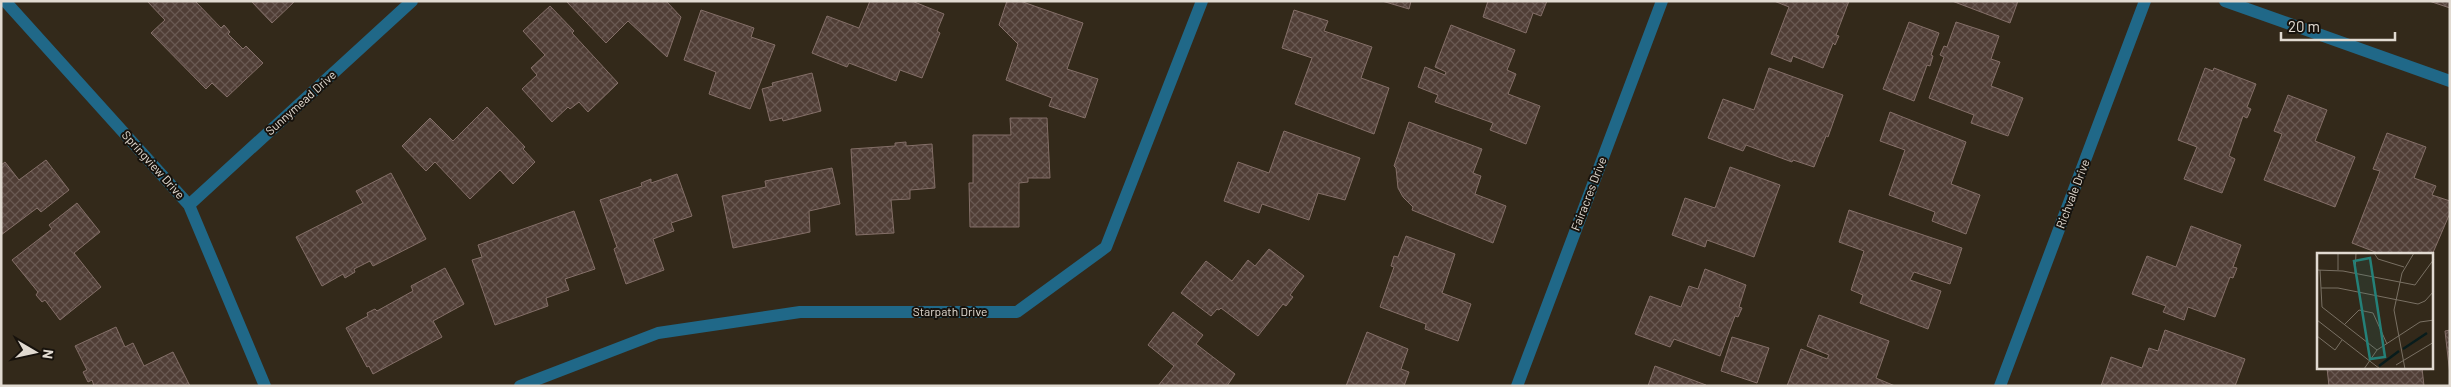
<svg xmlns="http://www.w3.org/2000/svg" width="2451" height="387" viewBox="0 0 2451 387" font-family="Barlow,sans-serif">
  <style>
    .building { fill: url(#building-cross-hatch); stroke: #846f68 }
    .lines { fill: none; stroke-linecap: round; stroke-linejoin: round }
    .minor { stroke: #206888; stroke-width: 12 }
    .labels { text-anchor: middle; stroke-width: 4; stroke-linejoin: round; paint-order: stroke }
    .street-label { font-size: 12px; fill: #e1dad1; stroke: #17120c }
    .inset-river { fill: none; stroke: #081c1c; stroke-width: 2.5 }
    .inset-road { fill: none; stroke: #797063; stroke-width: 1 }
    .view { fill: #248078; fill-opacity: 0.15; stroke: #248078; stroke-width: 2.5 }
    .inset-edge { fill: none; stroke: #e1dad1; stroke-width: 2.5 }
  </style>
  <defs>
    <pattern id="building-cross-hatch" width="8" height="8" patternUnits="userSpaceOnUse" patternTransform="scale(1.25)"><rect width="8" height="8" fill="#503e36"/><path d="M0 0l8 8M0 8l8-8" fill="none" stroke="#695952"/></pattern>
  </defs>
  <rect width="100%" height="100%" fill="#33291a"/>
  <path class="building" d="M147,1H195L221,28L224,25L230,32L228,34L243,49L246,46L263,63L227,97L212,83L206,89L151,33L165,20Z
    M251,1H295L272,23Z
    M566,1H666L681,17L667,57L628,21L606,43Z
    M870,1H912L944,14L937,31L940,33L922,78L900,70L896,81L849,63L847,67L812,53L827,16L859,28Z
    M1007,1H1020L1083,23L1067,69L1098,79L1085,118L1049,106L1052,98L1006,80L1018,44L999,25Z
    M1382,1H1411L1409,9Z
    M1488,1H1547L1541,16L1533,13L1526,33L1483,17Z
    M1774,1H1849L1836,35L1839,36L1835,45L1833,43L1823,68L1793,56L1791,62L1771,54L1789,7Z
    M1952,1H2018L2010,23Z
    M2429,1H2450V8Z
    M550,6L574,31L572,33L618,83L588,112L579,102L570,109L568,107L552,122L522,89L537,75L531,68L545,55L523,31Z
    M701,10L754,28L751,37L775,45L750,109L709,94L716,72L684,60Z
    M1294,10L1328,21L1324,31L1372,47L1361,78L1389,88L1374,134L1295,104L1312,58L1282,48Z
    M1909,22L1939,33L1931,55L1933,56L1930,66L1927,65L1914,101L1883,89Z
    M1956,22L1999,36L1991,59L2000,62L1991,86L2023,98L2008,136L1971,123L1974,115L1929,98L1944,57L1940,55L1944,46L1947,47Z
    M1451,25L1515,50L1507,70L1516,74L1508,94L1540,106L1526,144L1490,130L1493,123L1435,102L1438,95L1418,87L1425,67L1445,75L1446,72L1435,67Z
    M1769,68L1843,95L1828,137L1826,136L1814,167L1793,160L1792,162L1746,145L1743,151L1708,138L1723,99L1754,110Z
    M2205,68L2213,71L2214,68L2256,84L2247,107L2251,109L2247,118L2243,116L2229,156L2235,159L2222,193L2184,179L2197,147L2178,140Z
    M812,73L821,111L783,121L782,118L770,121L762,89L773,86L772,83Z
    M2288,95L2327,110L2315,141L2355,157L2335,207L2264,180L2282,134L2274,131Z
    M487,107L525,147L523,149L535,162L513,184L500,170L470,199L435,162L426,171L402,146L430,118L453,141Z
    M1890,112L1966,142L1951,184L1980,195L1966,234L1932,221L1935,212L1889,195L1905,150L1880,141Z
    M1010,118H1047L1050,178H1028V182L1019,183V227H970L969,183H973V135H1011Z
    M1409,122L1482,149L1473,173L1481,176L1475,194L1506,206L1493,243L1412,210L1413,207L1403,197L1398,188L1396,168L1394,166Z
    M1284,131L1360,158L1345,200L1318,193L1309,220L1262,204L1259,213L1224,201L1238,162L1269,173Z
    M2387,133L2426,147L2414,178L2436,186L2432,195L2450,201V213L2432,255H2383L2352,243L2380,171L2373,169Z
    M906,142V146L932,144L935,188L910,190V199L891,200L894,233L856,235L851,149L895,146V143Z
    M46,160L69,190L41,212L37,208L1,235V165L5,162L19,180Z
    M1730,167L1780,185L1754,257L1707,240L1705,247L1672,235L1685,198L1715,208Z
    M832,168L840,204L809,211L810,232L733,248L722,196L766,187L765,181Z
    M391,173L426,239L373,266L370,261L354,269L355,272L345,278L343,274L322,286L296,237L363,203L356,191Z
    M677,174L692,216L671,223L674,231L653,239L664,270L626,284L614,249L617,247L600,200L642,186L641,183L651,179V183Z
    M77,203L100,232L74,253L101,287L60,320L45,300L42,302L36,295L38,292L12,260L52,229L49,225Z
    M1849,210L1962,248L1950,284L1914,272L1910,280L1941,291L1928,329L1860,303L1863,295L1851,290L1864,251L1839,242Z
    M574,211L595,269L565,279L569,290L546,298L548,306L495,325L472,260L482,257L478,245Z
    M2191,226L2241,245L2233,267L2237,268L2233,278L2230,277L2215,317L2188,307L2184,320L2163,312L2166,306L2132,294L2147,256L2176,267Z
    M1406,236L1455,254L1442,293L1471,304L1458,341L1425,329L1426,324L1380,307L1394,267L1391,266L1394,256L1398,257Z
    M1269,249L1304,276L1290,295L1293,297L1286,306L1283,304L1258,336L1221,308L1219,310L1217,309L1211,316L1181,293L1206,261L1232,281L1248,260L1255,266Z
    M445,268L464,304L433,321L442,337L373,374L369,366L367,367L346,328L368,316L367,313L375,309L377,311L413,291L411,286Z
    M1705,269L1746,285L1739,307L1742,308L1738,317L1735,316L1720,356L1674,339L1670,347L1635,334L1650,296L1681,307L1689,286L1698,289Z
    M1173,312L1203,335L1196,344L1235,374L1227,386H1158L1174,366L1148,345Z
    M1819,315L1889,341L1876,378L1895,386H1787L1801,349L1827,359L1829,355L1807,346Z
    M116,327L125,347L133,343L144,366L173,352L190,386H94L92,380L88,382L83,372L87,370L75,346Z
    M2165,330L2245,359L2235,386H2101L2111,357L2142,368L2149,348L2158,351Z
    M2450,330V375L2445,331Z
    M1367,332L1408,349L1401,369L1409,372L1404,386H1346Z
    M1732,337L1769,348L1757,383L1721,371Z
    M1655,366L1706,385V386H1648Z
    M2327,368H2422L2424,386H2329Z"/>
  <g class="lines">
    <path class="minor" d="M5,1L189,205L265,386
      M2225,1L2450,81
      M189,205L412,1
      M520,386L658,333L800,312H1017L1106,247L1202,1
      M1517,386L1662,1
      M2000,386L2145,1"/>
  </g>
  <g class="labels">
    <g class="street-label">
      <text transform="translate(301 103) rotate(-42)" y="4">Sunnymead Drive</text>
      <text transform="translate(153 165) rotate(48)" y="4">Springview Drive</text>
      <text transform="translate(1589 194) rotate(-69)" y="4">Fairacres Drive</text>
      <text transform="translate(2073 194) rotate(-69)" y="4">Richvale Drive</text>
      <text x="950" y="316">Starpath Drive</text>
    </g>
  </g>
  <g transform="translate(2317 253)">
    <rect width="116" height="116" fill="#33291a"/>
    <path class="inset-river" d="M86,96L110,80M62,113L82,98"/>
    <path class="inset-road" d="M21,0V17M57,0L61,6L87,14M0,17L26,18L98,32L117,6M3,17L5,54L60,97M38,20L39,0M4,35H21L101,51L108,48L117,38M0,67L63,116M27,72L42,57L56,60L70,91M0,83L18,97L25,87M79,112L117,89M47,116L60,97L103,69L117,67M88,116L77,57L85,20L97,0"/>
    <path class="view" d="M53,5L68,104L53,106L37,8Z"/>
    <rect width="116" height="116" class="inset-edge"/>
  </g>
  <rect width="2451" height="387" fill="none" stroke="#e1dad1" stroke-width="5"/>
  <g transform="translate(35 352) rotate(99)" stroke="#17120c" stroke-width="4" paint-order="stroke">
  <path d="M0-4L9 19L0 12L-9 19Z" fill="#e1dad1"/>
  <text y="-8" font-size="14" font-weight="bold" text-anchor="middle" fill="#e1dad1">N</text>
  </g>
  <path d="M2281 32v8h114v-8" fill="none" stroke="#e1dad1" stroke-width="2.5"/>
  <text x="2288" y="32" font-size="15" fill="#e1dad1" stroke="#17120c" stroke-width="4" paint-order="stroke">20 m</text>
</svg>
